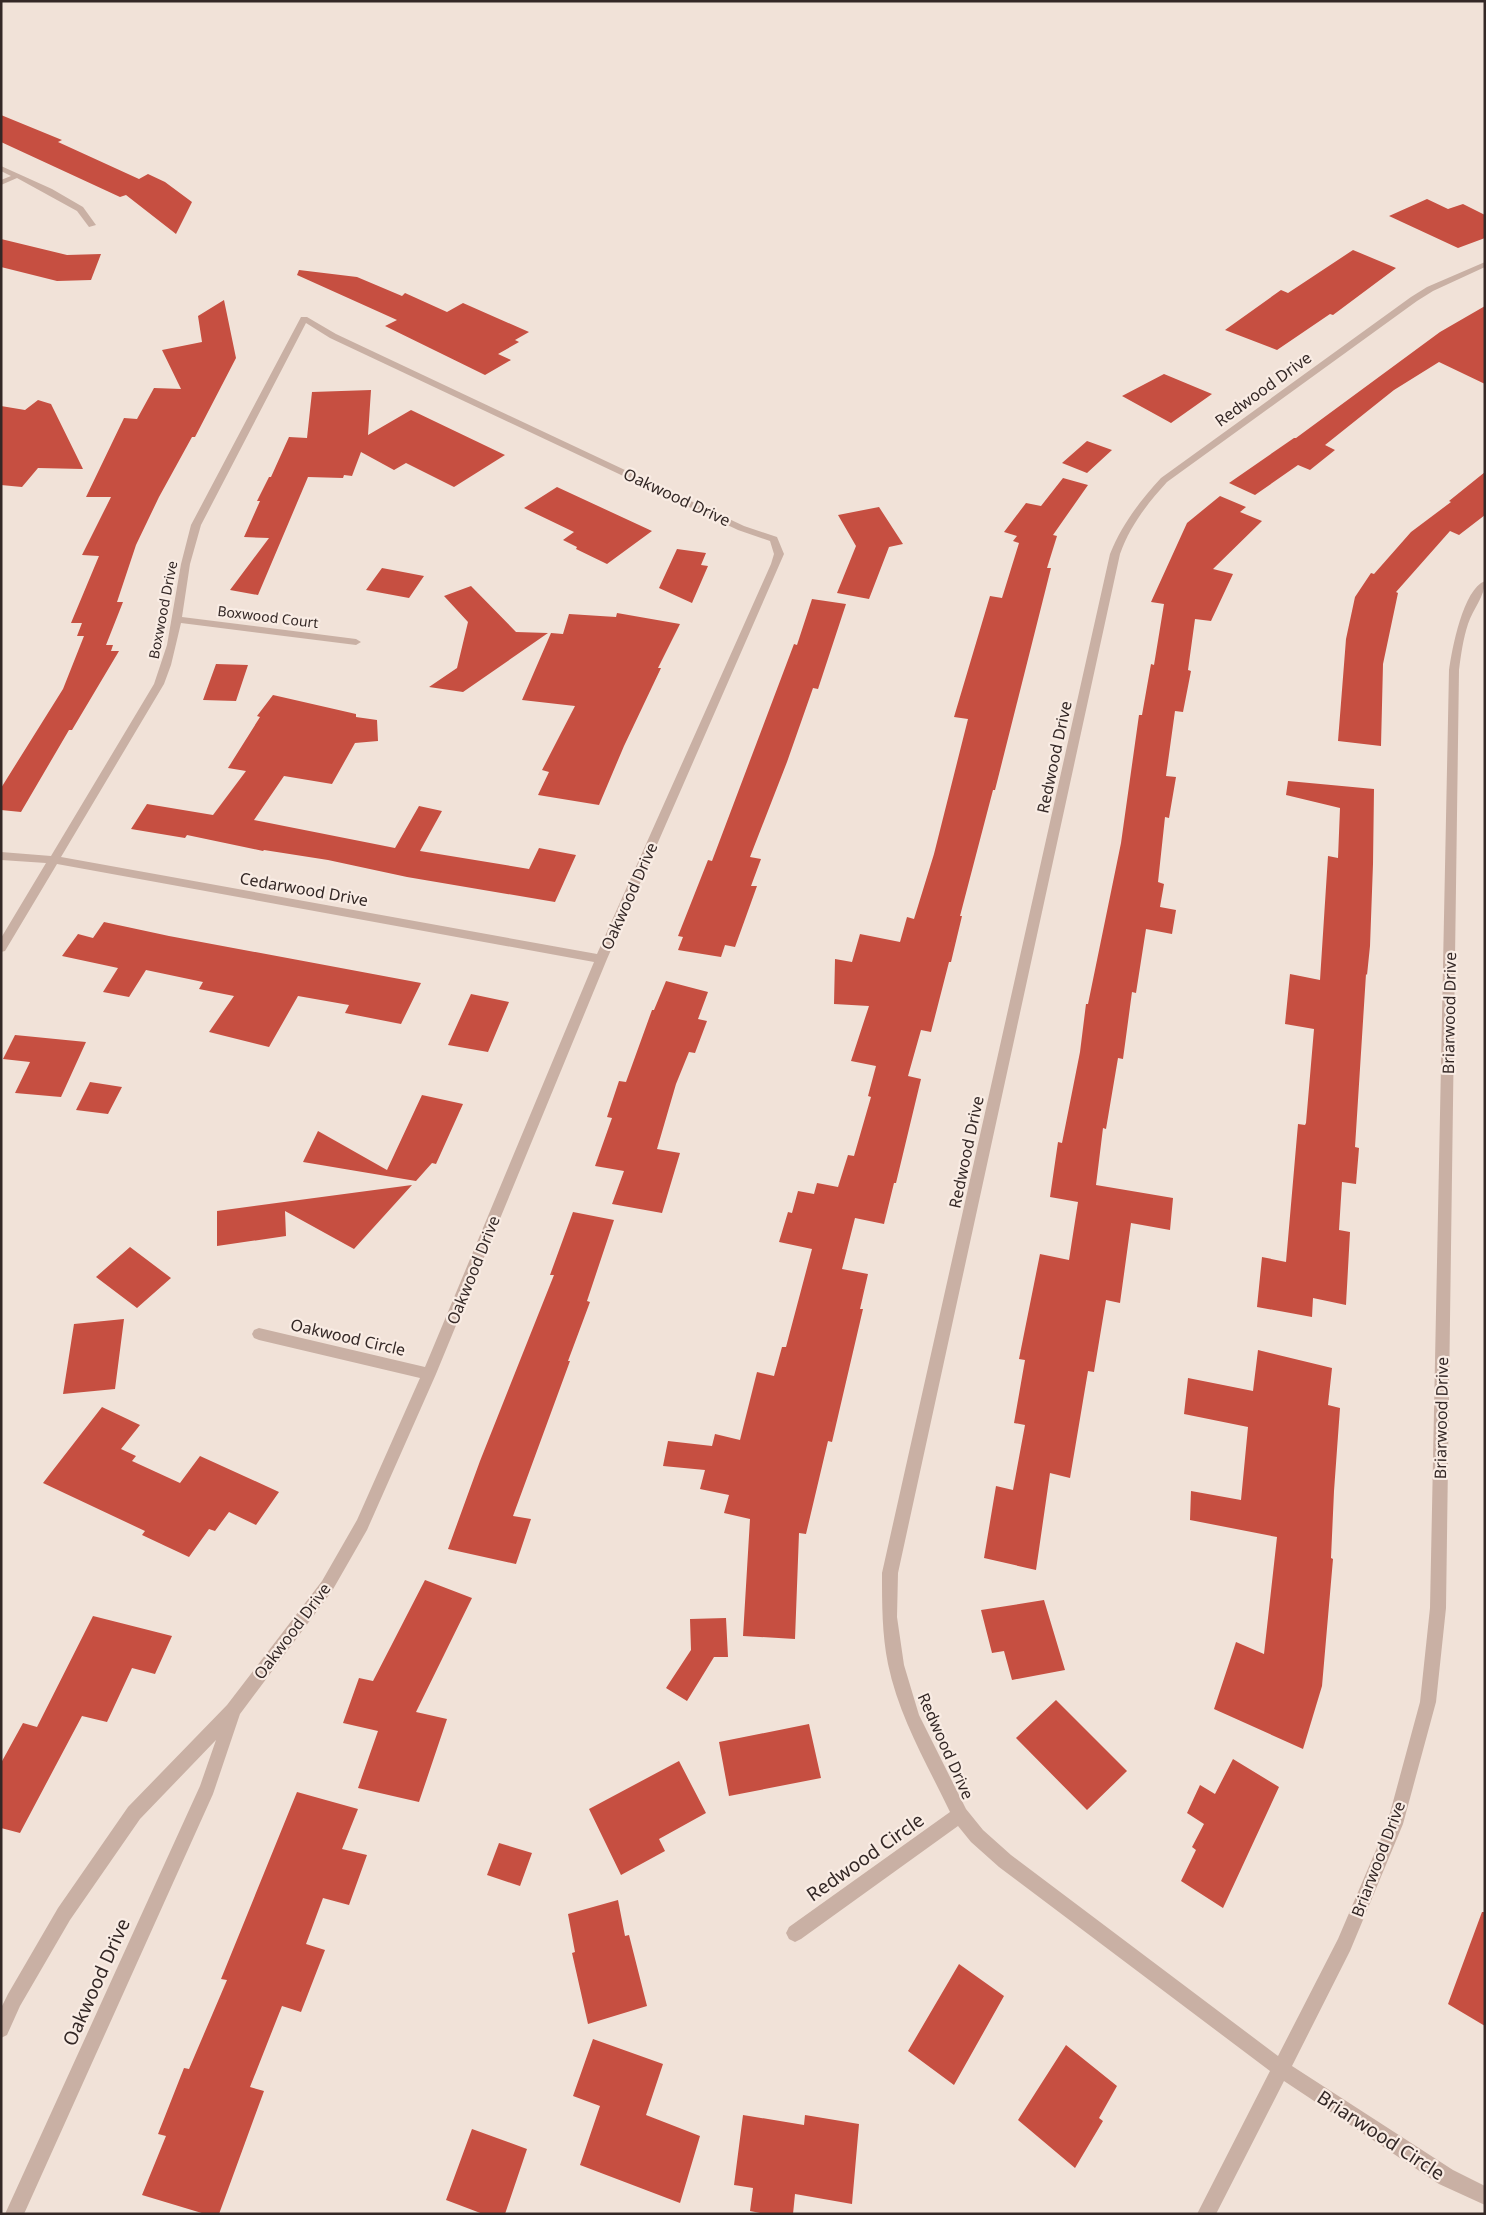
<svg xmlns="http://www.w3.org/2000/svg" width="1486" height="2215" viewBox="0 0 1486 2215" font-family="'Noto Sans',sans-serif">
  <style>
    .building { fill: #c64f41 }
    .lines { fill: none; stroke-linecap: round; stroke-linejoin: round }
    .street { fill: #c9b0a4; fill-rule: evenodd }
    .labels { text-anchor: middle; stroke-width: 4.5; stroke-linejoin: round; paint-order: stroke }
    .far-street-label { font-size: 14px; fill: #342826; stroke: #f9ece4 }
    .street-label { font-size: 16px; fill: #342826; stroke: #f9ece4 }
    .near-street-label { font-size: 19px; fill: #342826; stroke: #f9ece4 }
  </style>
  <rect width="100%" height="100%" fill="#f1e2d8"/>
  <path class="building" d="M1,115L62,140L58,142L139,179L148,174L165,182L192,202L176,234L126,195L120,197L1,142Z
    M1427,199L1448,209L1463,204L1485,215V238L1458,248L1389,216Z
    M1,239L67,255L101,254L91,280L57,281L1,267Z
    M1353,250L1396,268L1333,315L1330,314L1277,350L1225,330L1281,290L1288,293Z
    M299,270L357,277L402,296L405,293L447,312L463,303L529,332L515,340L519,342L498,354L511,360L485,375L385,326L397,320L297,275Z
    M224,300L236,358L195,437H192L159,497L136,545L117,602H123L106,645H113L111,651H119L72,730H69L21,812L1,810V788L63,689L84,636H77L82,623H71L99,556L82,555L111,497H86L124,418L137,419L154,388L181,389L162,350L202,342L198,316Z
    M1485,306V384L1439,362L1394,390L1325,445L1335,450L1310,470L1298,465L1255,495L1229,483L1294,438H1296L1440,332Z
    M1164,374L1212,394L1171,423L1122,396Z
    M371,390L368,435L411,410L505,455L454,487L406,463L394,470L361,452L352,476L344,475L343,478L308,477L258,595L230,590L269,538L244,537L260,501H257L269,477H271L289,437L307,438L312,392Z
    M38,400L51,404L83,469L38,468L22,487L1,485V406L25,410Z
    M1087,441L1112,450L1087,473L1062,463Z
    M1485,472V515L1459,535L1450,531L1396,592L1398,593L1383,664L1381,746L1338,741L1346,639L1355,597L1371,573L1374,574L1411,532L1451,502L1449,501Z
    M1063,478L1088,485L1053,535L1057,536L1047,568H1051L995,790H993L960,916H962L951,962H949L931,1032L921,1030L908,1076L921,1079L896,1183H894L884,1224L855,1218L842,1269L868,1274L860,1309H863L832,1442L828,1441L806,1534L799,1533L795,1639L743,1636L750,1519L724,1513L729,1495L700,1489L705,1470L663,1466L668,1441L712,1446L715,1434L740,1440L757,1372L774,1376L782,1347H786L812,1249L779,1242L788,1212L792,1213L798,1191L814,1194L817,1183L838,1187L848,1155L854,1156L871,1097L868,1096L876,1066L851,1061L869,1006L834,1004L835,959L852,962L860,934L900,942L907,917L914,919L934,854L968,719L954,717L990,596L1002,598L1019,543L1013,541L1017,536L1004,532L1026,503L1041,506Z
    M557,487L652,531L607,564L576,549L577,547L563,540L574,532L524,508Z
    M1220,496L1246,507L1240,512L1262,521L1213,569L1233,574L1211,621L1195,619L1188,670L1191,671L1183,712L1175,711L1166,776L1176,777L1169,818L1165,817L1158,882L1164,884L1160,907L1176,910L1172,934L1146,929L1136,993L1132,992L1123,1059L1118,1058L1106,1129L1103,1128L1096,1185L1173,1198L1170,1230L1131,1223L1120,1303L1106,1300L1094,1372L1088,1371L1070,1478L1050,1473L1036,1570L984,1558L996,1486L1013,1490L1025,1425L1014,1423L1025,1360L1019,1359L1040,1254L1069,1260L1078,1202L1050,1197L1058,1142L1062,1143L1080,1052L1086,1004H1088L1121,843L1139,715H1142L1151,664L1154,665L1164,604L1151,602L1187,523Z
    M879,507L903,544L889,547L869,599L837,593L856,546L838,515Z
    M677,549L706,553L701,565L708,566L692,603L659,588Z
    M382,568L424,576L409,598L366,590Z
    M471,586L516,632L548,633L463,692L429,687L457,668L468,622L444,596Z
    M812,599L846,604L818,689L813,688L787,762L750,857L761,859L751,886H757L735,947L725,945L721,957L678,950L683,937L678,936L708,860L712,861L794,644L797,645Z
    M617,613L680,624L658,668H661L624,746L599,805L538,795L549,772L542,770L575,706L522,700L551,633L563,634L569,614L616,617Z
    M216,664L248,665L236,701L203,700Z
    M273,695L356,714V717L377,720L378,741L355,743L332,784L284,776L254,820L395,848L419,806L442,811L420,851L529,869L539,848L576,855L555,902L407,877L328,860L264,850L263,851L187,835L185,838L131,829L147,804L213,815L246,771L228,768L260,717L257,716Z
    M1288,781L1374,789L1373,864L1370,946L1367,975L1366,974L1355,1147L1359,1148L1356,1184L1342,1182L1339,1230L1350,1232L1346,1305L1313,1298L1312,1317L1257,1307L1262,1257L1286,1262L1298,1124L1305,1125L1306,1123L1314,1029L1285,1024L1290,974L1320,980L1328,856L1338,858L1340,808L1286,795Z
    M104,922L169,936L421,983L401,1024L345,1013L349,1005L298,996L269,1047L209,1032L234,996L199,989L203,982L146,970L129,997L103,992L118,968L62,956L78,934L93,938Z
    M666,981L708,992L698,1019L707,1021L695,1053L689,1052L676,1084L657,1149L680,1153L662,1213L612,1204L624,1171L595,1166L612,1118L607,1117L619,1081L626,1082L652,1010H654Z
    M471,994L509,1002L488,1052L448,1045Z
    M15,1035L86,1042L61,1097L15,1093L30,1062L3,1059Z
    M90,1082L122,1087L108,1114L76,1110Z
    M422,1095L463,1104L436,1164L432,1163L416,1181L303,1162L318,1131L387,1170Z
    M412,1185L354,1249L285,1211L286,1236L217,1246V1211Z
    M573,1212L614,1220L587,1301L590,1302L568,1361H570L513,1516L531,1519L516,1564L448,1549L480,1461L554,1275H550Z
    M130,1247L171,1278L137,1308L96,1277Z
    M124,1319L115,1389L63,1394L74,1324Z
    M1258,1350L1332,1368L1328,1405L1340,1408L1334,1491L1331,1558L1333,1559L1322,1686L1303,1749L1214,1709L1236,1642L1264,1654L1277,1537L1190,1520L1191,1491L1241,1500L1248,1427L1184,1414L1188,1378L1253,1391Z
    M102,1407L140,1425L121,1449L136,1456L132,1461L180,1483L200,1456L279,1492L256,1525L229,1512L215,1531L209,1529L189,1557L142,1535L145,1531L43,1483Z
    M425,1580L472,1598L416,1712L447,1719L419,1802L358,1788L378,1731L343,1723L359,1678L373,1681Z
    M1044,1600L1065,1670L1012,1680L1004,1651L992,1653L981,1610Z
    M93,1616L172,1636L155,1674L132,1668L107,1722L82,1716L20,1833L1,1828V1763L23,1723L37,1727Z
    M726,1618L728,1657H714L687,1701L666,1688L691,1650L690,1619Z
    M1056,1700L1127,1771L1087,1810L1016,1738Z
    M809,1724L821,1778L729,1796L719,1742Z
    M1233,1759L1279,1787L1223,1908L1181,1881L1196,1850L1192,1847L1204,1824L1187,1813L1200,1785L1215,1794Z
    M679,1761L706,1813L659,1839L665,1851L621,1875L589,1809Z
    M297,1792L358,1809L342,1849L367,1855L349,1905L323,1898L306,1944L325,1950L301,2012L282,2006L250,2087L264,2091L219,2214H205L142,2195L166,2136L158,2134L184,2068L189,2069L227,1980L221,1979Z
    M499,1843L532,1853L520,1886L487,1875Z
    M618,1900L625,1936L629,1935L647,2006L588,2024L572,1953L575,1952L568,1914Z
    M1482,1912H1485V2026L1448,2004Z
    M959,1964L1004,1996L954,2085L908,2051Z
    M593,2039L663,2064L646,2115L700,2136L680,2203L580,2165L600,2106L573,2096Z
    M1066,2045L1117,2086L1099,2118L1103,2121L1075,2168L1018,2120Z
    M743,2115L804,2125L805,2115L859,2124L852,2204L795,2194L793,2214H765L750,2211L753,2188L734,2185Z
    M472,2129L527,2149L505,2214H483L446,2200Z"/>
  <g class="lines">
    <path class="street" d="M1,166L52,189L83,207L96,225L89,227L77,211L17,178L1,185V180L11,176L1,171Z
      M1485,262V267L1433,291L1417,301L1167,482C1147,504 1130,526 1120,554L898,1573L897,1617L904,1665L919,1715L966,1809L983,1830L1011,1855L1278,2056L1338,1939L1387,1824L1420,1702L1430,1608L1449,670C1452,649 1463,589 1485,581C1485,596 1473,609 1468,624C1463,639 1461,655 1459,670L1446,1608L1436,1702L1403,1824L1350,1951L1292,2066L1453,2170L1485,2186V2205L1439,2184L1284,2081L1216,2214H1197L1270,2071L999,1867L971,1842L958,1826L801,1939L795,1942L789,1939L786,1933L789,1927L950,1812C927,1764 899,1717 888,1664C882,1634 882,1604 882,1573L1110,554C1122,524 1140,501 1161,478L1411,297L1427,287Z
      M301,317H307L336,334L744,526L777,537L784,554L607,959L436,1374L367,1530L332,1591L240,1714L213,1794L24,2214H5L200,1786L216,1740L140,1819L70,1920L20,2006L7,2035L1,2038V2008L8,1994L58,1908L128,1807L227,1705L322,1581L357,1520L420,1378L259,1340L254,1338L252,1334L254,1330L259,1328L425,1367L594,962L57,864L5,951L1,952V938L46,863L1,860V852L51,856L154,684L167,645L181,564L191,525ZM306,323L330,338L738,530L770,541L774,554L771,564L597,954L61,857L164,684L171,665L181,623L356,645L361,642L356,639L182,617L190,564L201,525Z"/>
  </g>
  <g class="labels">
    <g class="far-street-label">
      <text transform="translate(163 610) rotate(-79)" y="5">Boxwood Drive</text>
      <text transform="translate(268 617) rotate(7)" y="5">Boxwood Court</text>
    </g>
    <g class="street-label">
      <text transform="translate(1263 389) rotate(-36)" y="6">Redwood Drive</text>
      <text transform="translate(677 497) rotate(25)" y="6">Oakwood Drive</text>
      <text transform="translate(1054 757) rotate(-78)" y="6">Redwood Drive</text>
      <text transform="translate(304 889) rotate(10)" y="6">Cedarwood Drive</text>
      <text transform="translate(629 896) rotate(-66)" y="6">Oakwood Drive</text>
      <text transform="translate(1449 1013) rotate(-89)" y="6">Briarwood Drive</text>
      <text transform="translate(966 1152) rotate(-78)" y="6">Redwood Drive</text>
      <text transform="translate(473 1270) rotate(-68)" y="6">Oakwood Drive</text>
      <text transform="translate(348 1337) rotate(13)" y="6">Oakwood Circle</text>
      <text transform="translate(1441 1418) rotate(-89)" y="6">Briarwood Drive</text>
      <text transform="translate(292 1631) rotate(-53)" y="6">Oakwood Drive</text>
      <text transform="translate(946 1746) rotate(66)" y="6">Redwood Drive</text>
      <text transform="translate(1378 1859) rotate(-69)" y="6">Briarwood Drive</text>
    </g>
    <g class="near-street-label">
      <text transform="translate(865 1857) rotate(-35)" y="7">Redwood Circle</text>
      <text transform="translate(96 1982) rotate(-66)" y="7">Oakwood Drive</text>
      <text transform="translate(1381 2135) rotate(33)" y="7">Briarwood Circle</text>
    </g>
  </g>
  <rect width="1486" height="2215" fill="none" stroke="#342826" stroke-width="5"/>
</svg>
